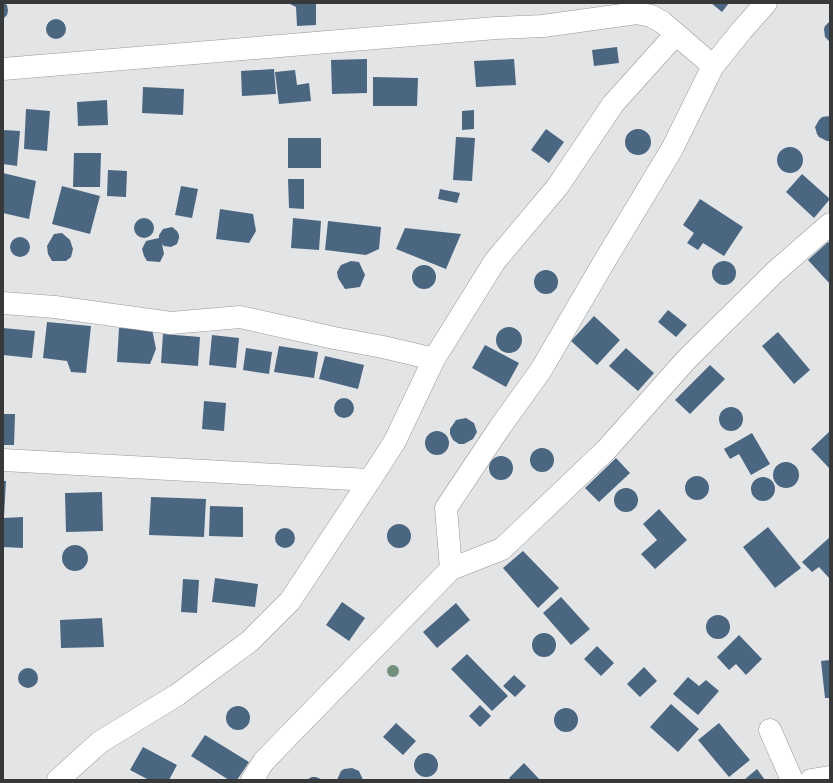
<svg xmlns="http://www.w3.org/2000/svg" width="833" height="783" viewBox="0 0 833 783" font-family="Figtree,sans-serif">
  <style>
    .building { fill: #4b6681 }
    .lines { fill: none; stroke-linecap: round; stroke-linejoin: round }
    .minor-casing { stroke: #979899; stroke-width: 23 }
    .minor { stroke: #fff; stroke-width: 22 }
    .tree { fill: #71907e }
  </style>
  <rect width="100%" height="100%" fill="#e3e4e6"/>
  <path class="building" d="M3,3L7,5L8,11L7,15L3,19Z
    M288,3H316V25L297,26L296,7Z
    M711,3H729L722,12Z
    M46 29a10 10 0 1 1 20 0a10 10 0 1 1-20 0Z
    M830,21V42L825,37L824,29L825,26Z
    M617,47L619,63L594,66L592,50Z
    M367,59V93L332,94L331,60Z
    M514,59L516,85L476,87L474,61Z
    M274,69L276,94L242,96L241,71Z
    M295,70L297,85L309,83L311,101L279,104L275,72Z
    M373,77L418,78L417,106H373Z
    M143,87L184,89L183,115L142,113Z
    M107,100L108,125L78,126L77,102Z
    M26,109L50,111L47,151L24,149Z
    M474,110V129L462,130V111Z
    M830,116V141H827L819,137L817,134L815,127L819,120L822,117Z
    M546,129L564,142L549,163L531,150Z
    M625 142a13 13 0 1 1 26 0a13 13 0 1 1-26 0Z
    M3,130L20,131L17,166L3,164Z
    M456,137L475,138L472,181L453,180Z
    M288,138H321V168H288Z
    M777 160a13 13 0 1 1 26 0a13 13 0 1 1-26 0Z
    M74,153H101L100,187H73Z
    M108,170L127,171L126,197L107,196Z
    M3,173L36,181L29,219L3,213Z
    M802,174L830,199L814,218L786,192Z
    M288,179H304V209L289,208Z
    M62,186L100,196L90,234L52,224Z
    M181,186L198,189L192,218L175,215Z
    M440,189L460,193L457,203L438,199Z
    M700,199L743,227L724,256L703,243L698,250L687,243L694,233L683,225Z
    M220,209L253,214L256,231L249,243L216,239Z
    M293,218L321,221L319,250L291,248Z
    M134 228a10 10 0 1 1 20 0a10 10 0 1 1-20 0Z
    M328,221L381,227L379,249L366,255L325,250Z
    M172,227L177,231L179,235V238L177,244L171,247L164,246L162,244L164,254L160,262L147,261L144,256L142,249L146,241L150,240L159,238V235L163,229Z
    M405,228L461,234L446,269L396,249Z
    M62,233L70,240L73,249L71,257L66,261H52L48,254L47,246L54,234Z
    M10 247a10 10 0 1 1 20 0a10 10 0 1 1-20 0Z
    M828,242L830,244V284L808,260Z
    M712 273a12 12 0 1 1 24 0a12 12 0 1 1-24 0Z
    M351,261L359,262L365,275L360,287L345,289L338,278L337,272L341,265Z
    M412 277a12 12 0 1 1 24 0a12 12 0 1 1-24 0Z
    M534 282a12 12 0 1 1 24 0a12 12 0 1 1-24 0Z
    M668,310L687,325L676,337L658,322Z
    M594,316L620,340L597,365L571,341Z
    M47,322L91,326L86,373L71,372L67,361L43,358Z
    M496 340a13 13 0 1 1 26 0a13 13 0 1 1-26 0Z
    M3,328L35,331L32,358L3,355Z
    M119,328L152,329L156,349L150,364L117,362Z
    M778,332L810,370L794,384L762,346Z
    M163,334L200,337L198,366L161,363Z
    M212,335L239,338L236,368L209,365Z
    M485,345L519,363L506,387L472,368Z
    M279,346L318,352L314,378L274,372Z
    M246,348L272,352L269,374L243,370Z
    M626,348L654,373L638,391L609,366Z
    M325,356L364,365L358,389L319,379Z
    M710,365L725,379L690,414L675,400Z
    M334 408a10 10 0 1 1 20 0a10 10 0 1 1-20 0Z
    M204,401L226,403L224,431L202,429Z
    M719 419a12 12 0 1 1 24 0a12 12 0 1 1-24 0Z
    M3,414H15L14,445H3Z
    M466,418L474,423L477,432L473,439L464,444H459L453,440L450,434V429L456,420Z
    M425 443a12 12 0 1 1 24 0a12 12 0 1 1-24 0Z
    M830,431V469L811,449Z
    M752,433L770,464L751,475L739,454L730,459L724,449Z
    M530 460a12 12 0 1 1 24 0a12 12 0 1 1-24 0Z
    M489 468a12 12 0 1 1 24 0a12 12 0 1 1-24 0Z
    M616,458L630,473L599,502L585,488Z
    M773 475a13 13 0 1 1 26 0a13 13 0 1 1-26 0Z
    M685 488a12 12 0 1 1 24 0a12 12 0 1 1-24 0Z
    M751 489a12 12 0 1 1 24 0a12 12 0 1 1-24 0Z
    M3,481H6L4,517H3Z
    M614 500a12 12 0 1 1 24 0a12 12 0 1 1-24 0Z
    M102,492L103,531L66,532L65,493Z
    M151,497L206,499L204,537L149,535Z
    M210,506L243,507V537L209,536Z
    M659,509L687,540L655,569L641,554L657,540L643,524Z
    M23,517V548L3,547V518Z
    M387 536a12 12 0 1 1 24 0a12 12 0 1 1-24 0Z
    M768,527L801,568L775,588L743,547Z
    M275 538a10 10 0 1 1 20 0a10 10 0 1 1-20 0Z
    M830,537V579L819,567L812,572L802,562Z
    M62 558a13 13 0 1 1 26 0a13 13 0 1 1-26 0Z
    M523,551L559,588L538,608L503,568Z
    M215,578L258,584L255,607L212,602Z
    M183,579L199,580L197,613L181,612Z
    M561,597L590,629L571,645L543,613Z
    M342,602L365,618L349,641L326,625Z
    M456,603L470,620L437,648L423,632Z
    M706 627a12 12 0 1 1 24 0a12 12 0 1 1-24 0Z
    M102,618L104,647L61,648L60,620Z
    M532 645a12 12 0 1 1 24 0a12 12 0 1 1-24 0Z
    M739,635L762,659L746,675L736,664L729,670L717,657Z
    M597,646L614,663L601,676L584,659Z
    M467,654L508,696L492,711L451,669Z
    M830,660V698H825L821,661Z
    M644,667L657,681L640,697L627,684Z
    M18 678a10 10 0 1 1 20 0a10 10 0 1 1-20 0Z
    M514,675L526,686L515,697L503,686Z
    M688,677L699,686L706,680L719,691L698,715L673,694Z
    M671,704L699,729L678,752L650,727Z
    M480,705L491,716L480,727L469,716Z
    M226 718a12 12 0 1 1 24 0a12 12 0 1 1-24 0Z
    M554 720a12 12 0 1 1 24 0a12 12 0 1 1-24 0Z
    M396,723L416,741L403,755L383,737Z
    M719,723L750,760L729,777L698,740Z
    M205,735L249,762L237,780H229L191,756Z
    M143,747L177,765L169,780H149L130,770Z
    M414 765a12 12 0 1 1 24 0a12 12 0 1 1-24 0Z
    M524,763L540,780H511L509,778Z
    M352,768L359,771L363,780H337L341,771L344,769Z
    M757,769L765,780H744Z
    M312,777H316L323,780H306Z"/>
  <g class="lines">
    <defs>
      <path id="minor" d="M713,66L742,30L766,3
        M3,69L496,28L543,26L637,13L651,16L662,22L713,66L672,149L604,262L541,370L500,427L446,508L451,569L264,761L252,780
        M3,303L55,307L171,323L240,317L334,338L383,347L434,359
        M3,460L370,480L395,441L434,359L495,261L558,186L613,104L676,34
        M451,569L502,549L606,450L686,360L775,272L830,224
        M770,730L792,780
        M58,780L100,742L177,695L250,641L290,601L370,480
        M811,780L830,777"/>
    </defs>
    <use href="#minor" class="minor-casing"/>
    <use href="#minor" class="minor"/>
  </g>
  <circle class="tree" cx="393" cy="671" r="6"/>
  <rect width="833" height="783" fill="none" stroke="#373839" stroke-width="8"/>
</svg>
